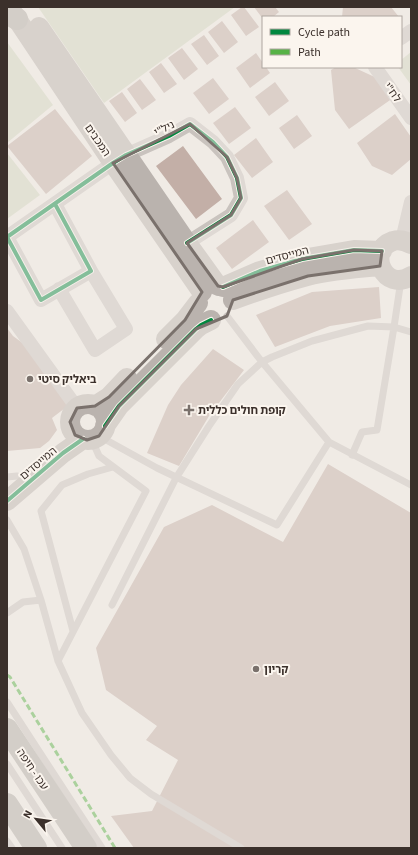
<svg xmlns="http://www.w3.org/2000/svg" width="418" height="855" viewBox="0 0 418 855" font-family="'Source Sans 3','Noto Sans Hebrew',sans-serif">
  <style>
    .green { fill: #d1d6bf }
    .building { fill: #c3afa7 }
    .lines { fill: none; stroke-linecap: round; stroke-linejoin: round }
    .lane { stroke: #c9c3be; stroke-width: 7 }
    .street { stroke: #c9c3be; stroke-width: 14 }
    .secondary { stroke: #bab3ae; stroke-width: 20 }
    .highway { stroke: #afaaa4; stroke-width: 22 }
    .quiet { stroke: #57b246; stroke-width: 3; stroke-dasharray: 6 3; stroke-linecap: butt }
    .cycleway-casing { stroke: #fbf5ee; stroke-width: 6 }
    .cycleway { stroke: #00873e; stroke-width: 4 }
    .marked { fill: none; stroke: #7a716c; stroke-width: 3; stroke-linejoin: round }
    .poi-dot { fill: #7a716c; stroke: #fbf5ee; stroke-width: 1.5 }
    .labels { text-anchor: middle; stroke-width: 4; stroke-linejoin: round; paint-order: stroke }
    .street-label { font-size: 11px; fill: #3b302b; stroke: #fbf5ee }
    .poi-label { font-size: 11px; font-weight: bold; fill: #3b302b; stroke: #fbf5ee; text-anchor: start }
  </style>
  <rect width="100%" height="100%" fill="#f0ebe5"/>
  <path class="green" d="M38,7H235L104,103Z
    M7,42L53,105L7,143Z
    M411,52V85L398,67H401V60Z
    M7,153L40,195L7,219Z"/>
  <path class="building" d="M242,7H244L259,27L246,36L231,15Z
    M254,7H275L279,12L273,17H263V19Z
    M343,7H391L399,17H342Z
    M222,21L238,42L224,53L208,32Z
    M204,35L219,56L207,65L191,44Z
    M182,48L198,69L184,80L168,58Z
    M256,53L263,63V67H266L270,73L250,88L236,68Z
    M161,63L177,84L164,93L149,72Z
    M336,67H353L379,79L393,98L349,129L335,110L331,70Z
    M213,78L229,99L209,114L193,93Z
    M140,79L156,100L142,110L127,89Z
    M275,82L289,101L269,116L255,97Z
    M122,92L137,113L125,122L109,101Z
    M235,107L251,128L229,144L213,123Z
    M55,109L92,156L46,194L7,146Z
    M395,114L411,137V159L392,175L372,166L357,143Z
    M297,115L312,136L294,149L279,128Z
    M256,138L273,162L252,178L234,155Z
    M183,146L222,199L196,219L156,166Z
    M287,190L312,224L289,240L264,206Z
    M253,220L269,242L232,269L216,248Z
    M379,287L381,318L330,326L275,347L256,315L312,292Z
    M7,328L13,336L35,352L69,405L52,418L57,430L49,441L40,448L7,451Z
    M213,349L244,370L209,416L179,466L147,453L168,405L181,385Z
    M328,464L411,513V848H134L111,816L152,811L178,760L146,740L157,726L106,690L96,648L164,527L212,505L283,542Z"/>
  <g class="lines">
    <path class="lane" d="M227,316L262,362L329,442
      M99,436L157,468L277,525L329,442L411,485
      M352,455L362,432L377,430L394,327L411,332
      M7,477L17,476
      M7,520L24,549L41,600L58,661L82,713L111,755L130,778L151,794L241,848
      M112,605L176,478L209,426L238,384L262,362L272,357L312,341L368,326L394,327L401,280
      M7,613L23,602L41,600
      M73,631L41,511L62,485L88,474L113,467
      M58,661L146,491L99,456L92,440
      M7,702L102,848
      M7,764L62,848
      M7,841L12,848"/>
    <path class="street" d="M401,38L411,31
      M375,67L411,118
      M55,204L91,271L41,300L7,237L113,163L126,155L169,136L190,124L213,142L227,157L237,178L241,198L231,215L187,243
      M402,240L411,202
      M59,289L95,350L126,329L91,271
      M7,311L77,408"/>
    <path class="secondary" d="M9,7L113,163L202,292
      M39,27L187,243L218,286
      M411,244C405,241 400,239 393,241C365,251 385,293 411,276
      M223,287L260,271L302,259L354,250L382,251
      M233,300C257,291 281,283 307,276C330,270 356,268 380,266
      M166,339L185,320L198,303
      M70 422a18 18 0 1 1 36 0a18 18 0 1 1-36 0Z
      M95,406L109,397L127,378
      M105,426L119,406L196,329L201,325L211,320
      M7,501L63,453L83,439"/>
    <path class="highway" d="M7,13L17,19
      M7,729L86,848
      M7,804L36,848"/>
    <path class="quiet" d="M7,675L10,677L115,848"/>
    <defs>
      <path id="cycleway" d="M55,204L91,271L41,300L7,237L113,163L126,155L169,136L190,124L213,142L227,157L237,178L241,198L231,215L187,243
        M223,287L260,271L302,259L354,250L382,251
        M105,426L119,406L196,329L201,325L211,320
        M7,501L63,453L83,439"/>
    </defs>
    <use href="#cycleway" class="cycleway-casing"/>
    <use href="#cycleway" class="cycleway"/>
  </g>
  <path d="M0 0H418V855H0ZM190,124L227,157L237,178L241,198L231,215L187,243L218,286L223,287L302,259L354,250L382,251L380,266L308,276L233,300L227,316L196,329L119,406L99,436L87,440L75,435L70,422L77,408L95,406L109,397L185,320L202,292L113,163Z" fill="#f0ebe5" fill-opacity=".55" fill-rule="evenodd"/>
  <path class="marked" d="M190,124L227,157L237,178L241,198L231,215L187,243L218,286L223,287L302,259L354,250L382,251L380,266L308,276L233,300L227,316L196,329L119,406L99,436L87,440L75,435L70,422L77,408L95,406L109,397L185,320L202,292L113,163Z"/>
  <g class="poi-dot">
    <circle cx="30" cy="379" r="4"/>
    <path d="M187 404h4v4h4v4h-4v4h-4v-4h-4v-4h4z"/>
    <circle cx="256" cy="669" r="4"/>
  </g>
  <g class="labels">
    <g class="street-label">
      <text transform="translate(393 92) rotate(55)" y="4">לח"י</text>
      <text transform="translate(164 128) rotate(-26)" y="4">ניל"י</text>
      <text transform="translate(98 140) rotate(56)" y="4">המכבים</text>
      <text transform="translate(287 255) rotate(-15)" y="4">המייסדים</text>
      <text transform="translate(38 463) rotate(-40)" y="4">המייסדים</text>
      <text transform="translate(33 769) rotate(56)" y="4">עכו - חיפה</text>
    </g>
    <g class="poi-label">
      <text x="38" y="383">ביאליק סיטי</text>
      <text x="198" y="414">קופת חולים כללית</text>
      <text x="264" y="673">קריון</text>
    </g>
  </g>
  <rect width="418" height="855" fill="none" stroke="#3b302b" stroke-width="16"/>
  <rect x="262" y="16" width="140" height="52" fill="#fbf5ee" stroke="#aea6a0"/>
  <rect x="270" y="29" width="20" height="6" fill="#00873e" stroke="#aea6a0"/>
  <text x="298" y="36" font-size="12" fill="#3b302b">Cycle path</text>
  <rect x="270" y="49" width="20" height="6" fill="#57b246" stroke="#aea6a0"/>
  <text x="298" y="56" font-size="12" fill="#3b302b">Path</text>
  <g transform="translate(36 819) rotate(299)" stroke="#fbf5ee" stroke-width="3" paint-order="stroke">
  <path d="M0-3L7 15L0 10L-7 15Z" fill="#3b302b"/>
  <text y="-6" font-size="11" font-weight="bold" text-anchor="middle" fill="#3b302b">N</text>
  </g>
</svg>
